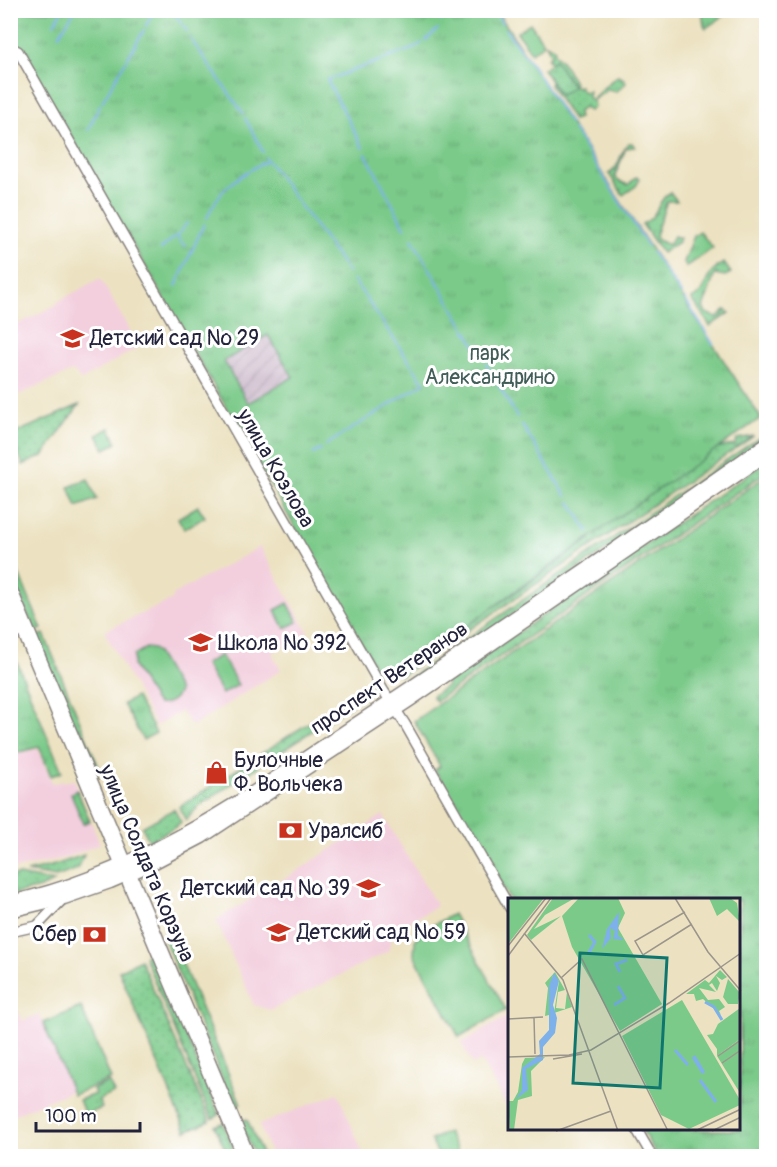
<svg xmlns="http://www.w3.org/2000/svg" width="777" height="1167" viewBox="0 0 777 1167" font-family="Pangolin,sans-serif">
  <style>
    .built { fill: #f3cfde }
    .industrial { fill: url(#industrial-furrows) }
    .grass { fill: url(#grass-dots); stroke: #4e7662; stroke-width: 1.5 }
    .park { fill: url(#park-tufts); stroke: #4e7662; stroke-width: 1.5; fill-rule: evenodd }
    .garden { fill: #7bca8a; stroke: #4e7662; stroke-width: 1.5 }
    .lines { fill: none; stroke-linecap: round; stroke-linejoin: round }
    .stream { stroke: #7eb1ea; stroke-width: 2 }
    .minor-casing { stroke: #87827e; stroke-width: 12 }
    .major-casing { stroke: #87827e; stroke-width: 15 }
    .minor { stroke: #fff; stroke-width: 9 }
    .major { stroke: #fff; stroke-width: 12 }
    .labels { text-anchor: middle; stroke-width: 6; stroke-linejoin: round; paint-order: stroke }
    .poi-label { font-size: 21px; fill: #22223b; stroke: #fff; text-anchor: start }
    .park-label { font-size: 21px; fill: #415d57; stroke: #fff }
    .street-label { font-size: 21px; fill: #22223b; stroke: #fff }
    .inset-river { fill: none; stroke: #7eb1ea; stroke-width: 3 }
    .inset-road { fill: none; stroke: #9b958b; stroke-width: 1.5 }
    .view { fill: #0f766e; fill-opacity: 0.15; stroke: #0f766e; stroke-width: 3 }
    .inset-edge { fill: none; stroke: #22223b; stroke-width: 3 }
  </style>
  <defs>
    <pattern id="industrial-furrows" width="10" height="10" patternUnits="userSpaceOnUse" patternTransform="scale(1.5)"><rect width="10" height="10" fill="#cfbdce"/><path d="M-1 1l2-2M0 10L10 0M9 11l2-2" fill="none" stroke="#b1a2b2"/></pattern>
    <pattern id="grass-dots" width="8" height="8" patternUnits="userSpaceOnUse" patternTransform="scale(1.5)"><rect width="8" height="8" fill="#7bca8a"/><path d="M2 2h.1M6 6h.1" fill="none" stroke="#6aad78" stroke-width="1.8" stroke-linecap="round"/></pattern>
    <pattern id="park-tufts" width="24" height="20" patternUnits="userSpaceOnUse" patternTransform="scale(1.5)"><rect width="24" height="20" fill="#7bca8a"/><path d="M3 7l-1-3M5 7V3M7 7l1-3M15 17l-1-3M17 17v-4M19 17l1-3" fill="none" stroke="#6aad78"/></pattern>
  </defs>
  <rect width="100%" height="100%" fill="#fff"/>
  <filter id="ink" filterUnits="userSpaceOnUse"><feTurbulence type="fractalNoise" baseFrequency=".0167" numOctaves="2"/><feDisplacementMap in="SourceGraphic" scale="12" xChannelSelector="R" yChannelSelector="G"/><feConvolveMatrix kernelMatrix="1 2 1 2 8 2 1 2 1" color-interpolation-filters="sRGB"/></filter>
  <filter id="wash" filterUnits="userSpaceOnUse"><feTurbulence type="fractalNoise" baseFrequency=".008" numOctaves="4" result="noise"/><feDisplacementMap in="SourceGraphic" scale="24" xChannelSelector="R" yChannelSelector="G"/><feGaussianBlur stdDeviation="1.35" result="paint"/><feColorMatrix in="noise" values="0 0 0 0 0 0 0 0 0 0 0 0 0 0 0 0 0 1.4 0 .05"/><feComposite in="paint" operator="in"/></filter>
  <g filter="url(#wash)">
    <rect width="100%" height="100%" fill="#ece2c1"/>
    <path class="built" d="M100,278L139,347L81,380L73,371L11,398V328L56,305L59,301Z
      M260,547L308,632L272,653L281,670L192,726L181,711L156,726L104,631L172,600L174,594Z
      M38,749L52,783L74,780L100,844L64,858L11,870L10,755Z
      M383,815L437,906L394,930L388,951L271,1010L254,1005L216,920L299,870Z
      M18,1011L23,1021L39,1014L71,1091L11,1116V1013Z
      M510,1015V1112L481,1060L473,1065L461,1043Z
      M338,1093L364,1156H272L259,1125Z"/>
    <path class="industrial" d="M268,335L293,377L248,403L223,361Z"/>
    <path class="grass" d="M546,44L555,49L554,53L566,67L576,87L580,86V89L584,92L589,90L588,97L591,100C600,92 608,82 618,76L624,79L626,83L616,92L609,89L593,100L594,107L589,111L584,107L578,112L579,118L573,120L550,85L551,82L560,95L573,86L555,61L551,63L547,58L551,55Z
      M629,143H632L635,147L626,148L615,176L617,180L628,185L636,177L640,179L636,186L623,195L609,174C621,167 619,151 629,143Z
      M670,192L677,201H667L655,235L657,240L669,245L674,236L680,238L678,242L662,253L642,224C660,216 656,201 670,192Z
      M724,263L731,273L725,276L715,274L703,308L706,313L717,318L725,310L730,313L710,326L692,299C705,294 704,281 712,272C715,268 720,265 724,263Z
      M79,405L43,456L23,465L11,435Z
      M766,433V440L405,688L402,683Z
      M754,436L401,676L397,671L519,590L590,539L592,533L715,448L735,445L737,439Z
      M766,462V472L436,701L432,696L448,685L446,682Z
      M10,553L42,629L35,632L11,573Z
      M44,634L100,770L94,772L37,636Z
      M361,689L365,696L200,805L186,820L179,807Z
      M77,790L90,821L83,824L71,793Z
      M174,809L181,822L176,827L149,841L142,827Z
      M84,855L78,869L56,877L27,872L55,865Z
      M19,875L54,882L40,888L11,895V876Z
      M171,936L241,1104L234,1107L164,939Z
      M151,952L219,1115L212,1119L144,956Z
      M140,959L210,1121L186,1131L119,971Z
      M247,1119L263,1156H255L240,1122Z
      M223,1123L236,1156H228L215,1126Z"/>
    <path class="park" d="M11,11H497L761,418L613,521L399,675L397,672L389,677L383,668L377,671L21,49L16,43L11,40L16,35L14,31L11,32ZM268,335L293,377L248,403L224,361Z
      M702,11H727L728,13L706,28L704,25Z
      M555,60L573,87L560,95L543,69Z
      M700,232L713,248L686,267L684,262L694,236Z
      M110,428L117,443L105,449L97,435Z
      M766,476V1156H657L642,1130H740V900H510L435,770L440,766L414,721Z
      M88,479L97,499L77,507L69,487Z
      M198,506L205,517L184,529L178,518Z
      M16,660L62,772L51,776L39,747L11,754V662Z
      M136,697L156,733L143,740L123,704Z
      M109,1082L114,1093L99,1100L102,1108L85,1115L79,1100L95,1094L93,1089Z"/>
    <path class="garden" d="M530,23L544,44L531,53L517,32Z
      M288,603L298,622L285,628L275,610Z
      M146,648L153,649L156,651L177,687L179,691C176,700 166,706 157,704L154,700L133,666L134,655Z
      M221,655L238,685L222,694L205,664Z
      M453,914L506,1010L459,1037L414,955L415,940L424,930Z
      M81,1007L111,1079L73,1095L43,1023Z
      M448,1132L460,1156H439L431,1140Z"/>
    <g class="lines">
      <path class="stream" d="M172,10L187,31
        M494,10L502,23
        M441,21L443,10
        M54,24L62,10
        M146,26L154,10
        M505,29L530,62L570,124
        M59,35L75,10
        M190,38L243,113
        M426,40L438,29
        M102,102L144,30
        M245,118L263,152
        M573,129L648,246
        M88,130L100,105
        M363,148L327,80L412,49L422,43
        M366,154L405,228
        M265,157L349,273
        M207,218C219,188 238,176 266,161
        M178,235L187,223
        M412,239L479,352
        M161,249L177,235L181,242L186,246
        M652,252L682,295
        M176,286L204,224
        M685,299L713,344
        M486,364L517,417
        M522,425L566,496
        M326,445L424,383L353,279
        M313,454L321,449
        M570,502L588,531"/>
    </g>
  </g>
  <g filter="url(#ink)">
    <g class="lines">
      <defs>
        <path id="minor" d="M10,47L18,51L383,690L405,724L510,908
          M10,584L250,1156
          M10,603L242,1156
          M10,932L37,926L64,898
          M637,1130L652,1156"/>
        <path id="major" d="M10,902C149,872 262,786 377,710C508,623 638,534 766,444
          M10,911L64,898L110,882L145,867L202,837L410,700L766,455"/>
      </defs>
      <use href="#minor" class="minor-casing"/>
      <use href="#major" class="major-casing"/>
      <use href="#minor" class="minor"/>
      <use href="#major" class="major"/>
    </g>
  </g>
  <defs>
    <symbol id="school-bare" viewBox="-9 -9 18 18"><path d="M0-5L7-2L0 1L-7-2ZM-4 1L0 2.5L4 1V4Q0 6-4 4Z" fill="#c8321e" stroke="#fff" stroke-width="2.5" paint-order="stroke"/></symbol>
    <symbol id="shop-bare" viewBox="-9 -9 18 18"><path d="M-5-2.5h2.3a2.7 3.5 0 0 1 5.4 0H5L5.5 6h-11ZM-1.5-2.5h3a1.5 2.3 0 0 0-3 0Z" fill="#c8321e" stroke="#fff" stroke-width="2.5" paint-order="stroke"/></symbol>
    <symbol id="bank-bare" viewBox="-9 -9 18 18"><path d="M-6-4H6V4H-6ZM0-2.3a2.3 2.3 0 1 0 0 4.6a2.3 2.3 0 1 0 0-4.6Z" fill="#c8321e" stroke="#fff" stroke-width="2.5" paint-order="stroke"/></symbol>
  </defs>
  <g fill-rule="evenodd">
    <use href="#school-bare" x="56" y="322" width="33" height="33"/>
    <use href="#school-bare" x="184" y="626" width="33" height="33"/>
    <use href="#shop-bare" x="200" y="756" width="33" height="33"/>
    <use href="#bank-bare" x="274" y="814" width="33" height="33"/>
    <use href="#school-bare" x="352" y="872" width="33" height="33"/>
    <use href="#school-bare" x="262" y="916" width="33" height="33"/>
    <use href="#bank-bare" x="78" y="918" width="33" height="33"/>
  </g>
  <g class="labels">
    <g class="poi-label">
      <text x="90" y="345">Детский сад № 29</text>
      <text x="218" y="650">Школа № 392</text>
      <text x="234" y="767">Булочные<tspan x="234" dy="24">Ф. Вольчека</tspan></text>
      <text x="308" y="838">Уралсиб</text>
      <text x="350" y="895" text-anchor="end">Детский сад № 39</text>
      <text x="297" y="939">Детский сад № 59</text>
      <text x="77" y="941" text-anchor="end">Сбер</text>
    </g>
    <g class="park-label">
      <text x="490" y="360">парк<tspan x="490" dy="24">Александрино</tspan></text>
    </g>
    <g class="street-label">
      <text transform="translate(276 468) rotate(60)" y="7">улица Козлова</text>
      <text transform="translate(389 678) rotate(-34)" y="7">проспект Ветеранов</text>
      <text transform="translate(147 863) rotate(67)" y="7">улица Солдата Корзуна</text>
    </g>
  </g>
  <g transform="translate(508 898)">
    <rect width="232" height="232" fill="#ece2c1"/>
    <path d="M45,0H67L37,17L26,31L53,18L23,42L19,37ZM212,72L219,79L214,82L208,78L212,85L209,93L204,85L201,87L208,94L191,90L200,102L211,101L217,109L211,113L213,117L195,101L188,103L186,96H178L197,82L201,85ZM47,74L57,92L50,94L48,110L57,111L59,94L64,109L46,115L51,83L45,77L41,117L37,118L40,90L37,85ZM220,81L232,95L230,106H220L215,99ZM232,110V141L209,158V151L199,137L205,136L210,126Z" fill="#7bca8a"/>
    <path d="M0,0H36L0,46ZM71,0H110L117,15L110,30L154,106L112,133L64,49L54,18ZM201,0H222L229,5L232,24L219,11L209,18ZM174,102L232,202V207L181,231L153,217L114,138ZM37,159L23,173L24,198L10,202L6,232H2L0,203H5L10,194L14,166L17,160Z" fill="#7bca8a"/>
    <path d="M232,141V195L209,158Z" fill="#7bca8a"/>
    <path d="M111,14L110,38L114,40L115,42L105,41L107,33L102,30L103,40L94,51L99,31ZM46,75L51,83L45,107L49,120L47,135L35,149V162L18,171L20,192L8,201L14,192V170L32,156L31,143L41,132V88Z" fill="#7eb1ea"/>
    <path class="inset-river" d="M80,56L87,44L81,37M112,74L108,66L119,62M197,104L206,109L214,122M106,107L117,100L110,88M167,152L180,167M186,158L196,175M185,159L195,175M192,182L208,204"/>
    <path class="inset-road" d="M167,0L200,54L233,93M177,14L127,43L135,57L184,26M16,35L55,82L110,233M0,48L38,0M0,58L43,0M53,80L74,61L160,233M26,120L27,156M0,121L35,119M210,158L233,142M0,159L61,157L83,152L161,105L233,55M45,161L74,156M214,165L233,152M48,233L103,213M187,233L233,211M204,233L233,219"/>
    <path class="view" d="M72,55L159,60L152,190L65,185Z"/>
    <rect width="232" height="232" class="inset-edge"/>
  </g>
  <rect width="777" height="1167" fill="none" stroke="#fff" stroke-width="36"/>
  <path d="M36 1122v9h104v-9" fill="none" stroke="#22223b" stroke-width="3"/>
  <text x="45" y="1122" font-size="18" fill="#22223b" stroke="#ffffff" stroke-width="4.5" paint-order="stroke">100 m</text>
</svg>
